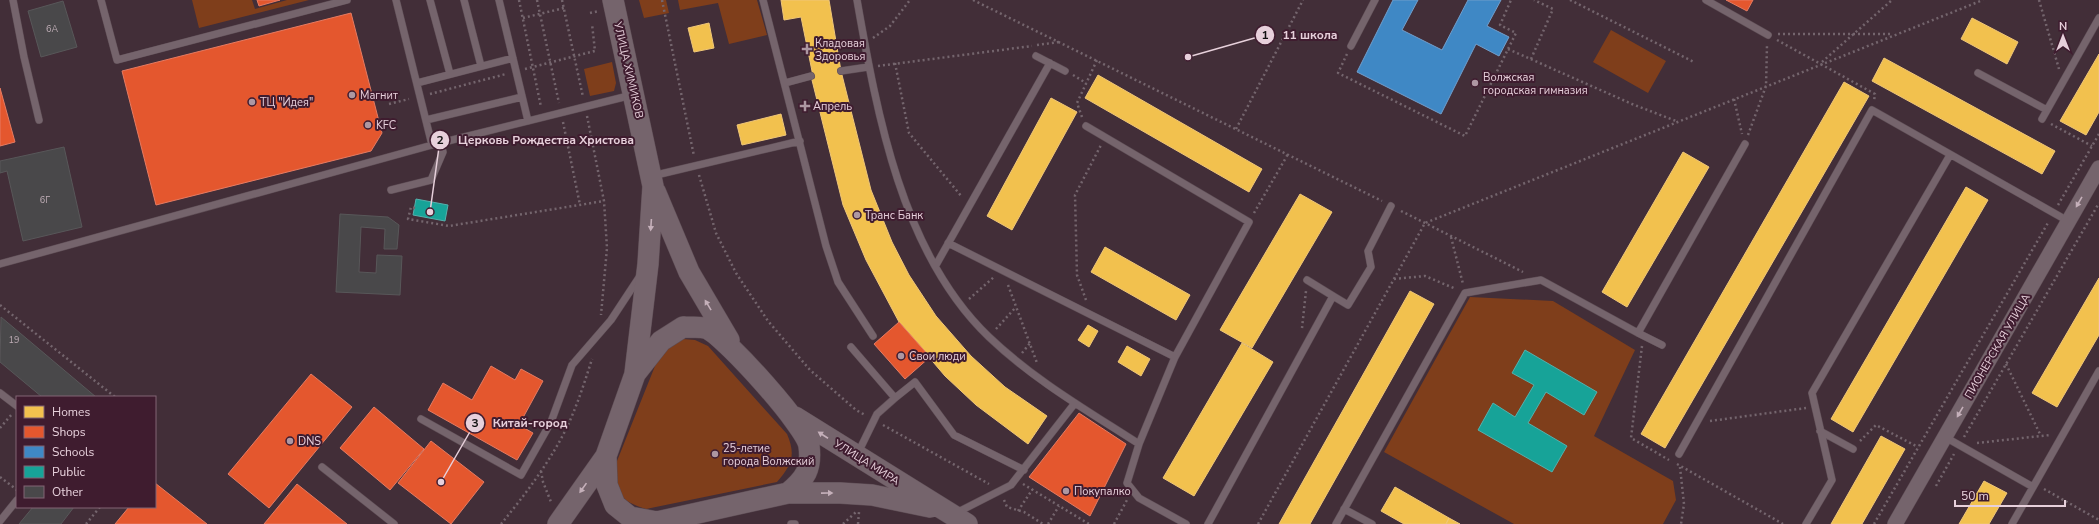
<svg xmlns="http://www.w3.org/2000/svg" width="2099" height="524" viewBox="0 0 2099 524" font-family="'Nunito Sans',sans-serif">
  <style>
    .green { fill: #7f3e1b }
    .homes { fill: #f2c14e; stroke: #efc678 }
    .shops { fill: #e4572e; stroke: #e57b62 }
    .schools { fill: #3f88c5; stroke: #719ecc }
    .public { fill: #17a398; stroke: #55b0ac }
    .building { fill: #49484a; stroke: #585759 }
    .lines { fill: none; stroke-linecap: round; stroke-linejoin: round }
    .lane-casing { stroke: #5d4c54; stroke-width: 8 }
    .street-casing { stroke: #5d4c54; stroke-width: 16 }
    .secondary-casing { stroke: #5d4c54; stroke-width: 22 }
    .path { stroke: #74656d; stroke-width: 2.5; stroke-dasharray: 2 3; stroke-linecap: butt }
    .lane { stroke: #75646c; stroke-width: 7 }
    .street { stroke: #75646c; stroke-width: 15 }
    .secondary { stroke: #75646c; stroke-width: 21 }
    .oneway { fill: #c5b0ba }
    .poi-dot { fill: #ad97a2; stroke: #3f1c2f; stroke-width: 1.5 }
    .labels { text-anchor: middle; stroke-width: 4; stroke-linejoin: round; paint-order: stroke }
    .number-label { font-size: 9px; fill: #c0aeb7 }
    .poi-label { font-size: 11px; fill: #e7d0db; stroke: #3f1c2f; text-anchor: start }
    .street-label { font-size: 11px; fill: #e7d0db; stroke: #3f1c2f }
    .leader { fill: none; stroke: #e7d0db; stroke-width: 1.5 }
    .callout-dot { fill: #e7d0db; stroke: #3f1c2f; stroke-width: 1.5 }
    .mark-label { font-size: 12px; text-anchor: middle; font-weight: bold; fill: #111 }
    .callout-label { font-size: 12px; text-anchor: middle; font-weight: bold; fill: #e7d0db; stroke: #3f1c2f; stroke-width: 4; stroke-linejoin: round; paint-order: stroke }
  </style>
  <rect width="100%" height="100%" fill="#422e38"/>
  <path class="green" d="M192,0H252L255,9L287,0H309L199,28Z
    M639,0H666L669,13L644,18Z
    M678,0H757L767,35L729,44L718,3L680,10Z
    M1611,30L1666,61L1648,93L1593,62Z
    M612,62L616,83L614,91L590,96L584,69Z
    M1470,297L1553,301L1635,350L1594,436L1673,481L1676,500L1663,524H1514L1384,452Z
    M683,339L695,340L708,346L787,434C796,455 792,465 777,482L646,509C620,501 615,493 615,466L661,351Z"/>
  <path class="homes" d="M781,0H829L841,71L871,190L892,242L909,275L936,316L971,356L1005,387L1047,416L1028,444L976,405L945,376L899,322L866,260L843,205L811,76H813L801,17L784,20Z
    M1972,18L2018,42L2007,64L1961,39Z
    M709,23L714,48L694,52L688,28Z
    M2099,54V112L2086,135L2060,121Z
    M1884,58L2055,151L2042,174L1872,81Z
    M1098,75L1262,169L1249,192L1085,98Z
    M1844,82L1869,96L1665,448L1641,434Z
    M1051,98L1077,112L1012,230L987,216Z
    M781,114L786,135L742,145L737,125Z
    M1683,152L1709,167L1627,307L1602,292Z
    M1966,187L1988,200L1853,432L1831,419Z
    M1300,194L1332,212L1252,348L1220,330Z
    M1105,247L1190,295L1176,320L1091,272Z
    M2099,278V335L2057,407L2032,393Z
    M1410,291L1434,304L1310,524H1279Z
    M1088,325L1098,331L1089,347L1078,340Z
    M1242,343L1273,362L1194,496L1163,478Z
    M1127,346L1150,359L1141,376L1118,362Z
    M1881,436L1905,449L1862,524H1831Z
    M1984,481L2007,493L1989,524H1959Z
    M1395,487L1449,518L1446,524H1404L1381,511Z
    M1449,518L1460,524H1446Z"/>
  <path class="shops" d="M257,0H280L259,6Z
    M1726,0H1753L1747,11Z
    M351,13L382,133L371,151L156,205L122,71Z
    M0,88L15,142L0,146Z
    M899,322L930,357L905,379L874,344Z
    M491,366L515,380L521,369L543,381L519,425L533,433L517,460L428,410L443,383L472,400Z
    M311,374L352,407L269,508L228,474Z
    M374,407L424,449L390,490L340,448Z
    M1079,413L1126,444L1090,516L1029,477Z
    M431,441L484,482L451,524L398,483Z
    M155,483L207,524H115L129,507H155Z
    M297,484L347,524H264Z"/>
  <path class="schools" d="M1393,0H1418L1402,30L1442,50L1468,0H1501L1487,26L1509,37L1499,56L1476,44L1441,114L1357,72Z"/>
  <path class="public" d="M416,199L448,205L445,221L413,215Z
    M1525,350L1597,392L1584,415L1546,392L1528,423L1567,446L1552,472L1478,430L1493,403L1515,417L1534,385L1512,373Z"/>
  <path class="building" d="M63,1L77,47L41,57L28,11Z
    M64,147L82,227L23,241L7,171L0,173V161Z
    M340,214L388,217L399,225L397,249H384L385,229L361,227L359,272L376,273L377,255L402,256L400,295L336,292Z
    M1,317L96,397H42L0,362Z
    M33,507H74L61,524H19Z"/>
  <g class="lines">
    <defs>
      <path id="lane" d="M13,0L24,57L39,120
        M101,0L117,60L347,0
        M396,0L432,145
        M430,0L450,74
        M464,0L481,66
        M499,0L528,121
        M763,0L826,246L838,282L873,336
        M857,0C877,114 902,254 989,337C1034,380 1088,411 1139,444L1127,483L1139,498L1186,524
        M1706,0L1768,35
        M1351,46L1375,0
        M1036,56L1065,71
        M841,71L868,67
        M1978,73L2047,110
        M417,83L513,58
        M785,83L811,76
        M2042,119L2099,18
        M426,120L522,97
        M1086,126L1249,222L1175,357
        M652,176L800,141
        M391,190L431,180L443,152L441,143
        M948,243L1175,357L1139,444
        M0,264L432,145L632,95
        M936,265L1050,63
        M1307,280L1333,296
        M1638,333L1662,345
        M851,347L895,398L915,382L954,435L1024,470
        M0,393L17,406
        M421,419L521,475L551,422L572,365L611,320L640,276
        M1820,431L1853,449
        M1945,437L2033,487
        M1679,454L1872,110L2068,221
        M857,455L877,414L895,398
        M322,467L394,524
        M1344,509L1372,524
        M956,513L1011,485L1075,403
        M0,521L17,500
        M791,524H795
        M1208,524L1333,296L1348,305L1371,267L1368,251L1391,206
        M1336,524L1465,293L1541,280L1638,333L1745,144
        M1806,524L1832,480L1812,393L1950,155
        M2012,524L2099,371"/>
      <path id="street" d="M1895,524L2099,168"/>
      <path id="secondary" d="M613,0L653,186L648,264L635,373
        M655,191L689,272L729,340
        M683,327C690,328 702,326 708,329C727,339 806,426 809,446C812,469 805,479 788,493L657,522L630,517L615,505L607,485L606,456L635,374L661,341Z
        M795,417L967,524
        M788,493H840L872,495L930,507
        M558,524L606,456"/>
    </defs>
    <use href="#lane" class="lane-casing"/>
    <use href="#street" class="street-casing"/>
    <use href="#secondary" class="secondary-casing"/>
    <path class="path" d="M519,0L541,107
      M537,0L559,103
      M562,0L583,97
      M662,0L694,156
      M973,0L1382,201
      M1570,0L1694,62
      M2039,0L2059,69
      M590,13L599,11
      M523,18L564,8
      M1778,34H1893
      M873,38L890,26L910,0
      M1777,40L1875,94L1874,101
      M1037,45L1059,42
      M1508,49L1632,104L1676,121
      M1347,54L1338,73L1465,136L1516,33L1500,25L1511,0
      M1531,59L1553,9L1534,0
      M1822,62L1892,0
      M895,63L909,133L962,197
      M878,66L1032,46
      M525,69L595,51L592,24
      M1073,75L1086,83
      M430,94L506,74
      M1734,99L1742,134
      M389,104L409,99
      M587,116L604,201L607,248L601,315
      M1082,117L1077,103L1097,60
      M563,122L580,205
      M2051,124L2092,146
      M1236,129L1303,0
      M1748,135L1766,86L1767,45
      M699,175L716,233L736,273L768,321L810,370L856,410L865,415
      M2058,205L2099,134
      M415,208L411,207L408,219L449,226L604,201
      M1401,211L1523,272
      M1254,213L1288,154
      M1451,237L1463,284
      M1394,279L1425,276L1456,289
      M1008,285L1037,363
      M969,299L994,277
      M1086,300L1077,275L1075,195L1101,145
      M0,305L115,397
      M1302,328L1306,291
      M996,329L1016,307
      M1642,346L1631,438L1669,460
      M1022,353L1030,343
      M2006,364L2041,436
      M1710,421L1806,408
      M883,425L989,484
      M0,428L12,414
      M1964,437L2099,203
      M1860,441L1876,425L1918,447
      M1977,443L2050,435
      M1677,464L1783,524
      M1680,467L1684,504L1681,524
      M541,471L543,482L551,502
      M0,477L17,490
      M1023,484L1089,524
      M1936,486L1954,454
      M2044,489L2099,520
      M1004,500L1007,507L1024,512L1043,524
      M1018,511L1032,490
      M86,524L100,507
      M501,524C525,495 552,459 568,425C578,403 585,381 592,359
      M843,524L856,512
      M858,524L859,512
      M1048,524L1059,506
      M1114,524L1127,500
      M1258,524L1425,223L1983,0
      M1874,524L2049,221"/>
    <use href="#lane" class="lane"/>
    <use href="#street" class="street"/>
    <use href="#secondary" class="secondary"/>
  </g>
  <defs><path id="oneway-solid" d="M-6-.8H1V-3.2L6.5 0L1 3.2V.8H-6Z"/></defs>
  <g class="oneway">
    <use href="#oneway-solid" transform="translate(2079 202) rotate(120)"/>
    <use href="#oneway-solid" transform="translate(651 225) rotate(94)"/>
    <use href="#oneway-solid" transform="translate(708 305) rotate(-121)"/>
    <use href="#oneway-solid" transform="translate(1960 412) rotate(120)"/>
    <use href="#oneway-solid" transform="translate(823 435) rotate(-147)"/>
    <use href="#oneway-solid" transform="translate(583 488) rotate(125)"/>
    <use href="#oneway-solid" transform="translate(827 493) rotate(-1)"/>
  </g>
  <g class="poi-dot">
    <path d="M805 43h4v4h4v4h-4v4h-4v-4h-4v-4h4z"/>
    <circle cx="1475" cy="83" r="4"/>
    <circle cx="352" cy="95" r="4"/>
    <circle cx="252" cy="102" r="4"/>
    <path d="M803 100h4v4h4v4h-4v4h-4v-4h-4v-4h4z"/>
    <circle cx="368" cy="125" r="4"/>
    <circle cx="857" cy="215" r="4"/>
    <circle cx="901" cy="356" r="4"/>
    <circle cx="290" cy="441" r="4"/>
    <circle cx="715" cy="454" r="4"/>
    <circle cx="1066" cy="491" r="4"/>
  </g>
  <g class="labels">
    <g class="number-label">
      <text x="52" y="32">6А</text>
      <text x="45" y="203">6Г</text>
      <text x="14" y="343">19</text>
    </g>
    <g class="poi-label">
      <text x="815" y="47">Кладовая<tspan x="815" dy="13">Здоровья</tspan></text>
      <text x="1483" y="81">Волжская<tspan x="1483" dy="13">городская гимназия</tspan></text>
      <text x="360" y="99">Магнит</text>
      <text x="260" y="106">ТЦ "Идея"</text>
      <text x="813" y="110">Апрель</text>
      <text x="376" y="129">KFC</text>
      <text x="865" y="219">Транс Банк</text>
      <text x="909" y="360">Свои люди</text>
      <text x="298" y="445">DNS</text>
      <text x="723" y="452">25-летие<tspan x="723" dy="13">города Волжский</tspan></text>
      <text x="1074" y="495">Покупалко</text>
    </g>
    <g class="street-label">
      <text transform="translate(629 70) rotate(77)" y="4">УЛИЦА ХИМИКОВ</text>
      <text transform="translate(1997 346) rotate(-60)" y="4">ПИОНЕРСКАЯ УЛИЦА</text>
      <text transform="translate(867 462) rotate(32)" y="4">УЛИЦА МИРА</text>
    </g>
  </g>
  <path class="leader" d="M1188 57L1265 35M430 212L440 140M441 482L475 423"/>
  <g class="callout-dot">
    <circle cx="1188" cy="57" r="4"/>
    <circle cx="430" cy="212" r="4"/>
    <circle cx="441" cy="482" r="4"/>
    <circle cx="1265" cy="35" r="10"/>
    <circle cx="440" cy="140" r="10"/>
    <circle cx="475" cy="423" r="10"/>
  </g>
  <g class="mark-label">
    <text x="1265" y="39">1</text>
    <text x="440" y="144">2</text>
    <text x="475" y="427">3</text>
  </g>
  <g class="callout-label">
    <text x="1310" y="39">11 школа</text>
    <text x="546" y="144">Церковь Рождества Христова</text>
    <text x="530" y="427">Китай-город</text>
  </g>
  <rect x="16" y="396" width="140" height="112" fill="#3f1c2f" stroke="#826474"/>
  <rect x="24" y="406" width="20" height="12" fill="#f2c14e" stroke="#826474"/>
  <text x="52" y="416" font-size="12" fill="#e7d0db">Homes</text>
  <rect x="24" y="426" width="20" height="12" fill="#e4572e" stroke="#826474"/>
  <text x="52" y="436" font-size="12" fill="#e7d0db">Shops</text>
  <rect x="24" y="446" width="20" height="12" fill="#3f88c5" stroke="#826474"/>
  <text x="52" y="456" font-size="12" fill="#e7d0db">Schools</text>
  <rect x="24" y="466" width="20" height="12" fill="#17a398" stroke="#826474"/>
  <text x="52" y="476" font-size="12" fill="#e7d0db">Public</text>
  <rect x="24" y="486" width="20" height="12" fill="#49484a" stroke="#826474"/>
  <text x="52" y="496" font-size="12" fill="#e7d0db">Other</text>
  <g transform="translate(2063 36)" stroke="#3f1c2f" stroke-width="3" paint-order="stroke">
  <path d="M0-3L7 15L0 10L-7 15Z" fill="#e7d0db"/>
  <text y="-6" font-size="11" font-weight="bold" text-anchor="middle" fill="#e7d0db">N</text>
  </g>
  <path d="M1955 500v6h110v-6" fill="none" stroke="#e7d0db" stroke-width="2"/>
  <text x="1961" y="500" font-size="12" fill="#e7d0db" stroke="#3f1c2f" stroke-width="3" paint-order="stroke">50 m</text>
</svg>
